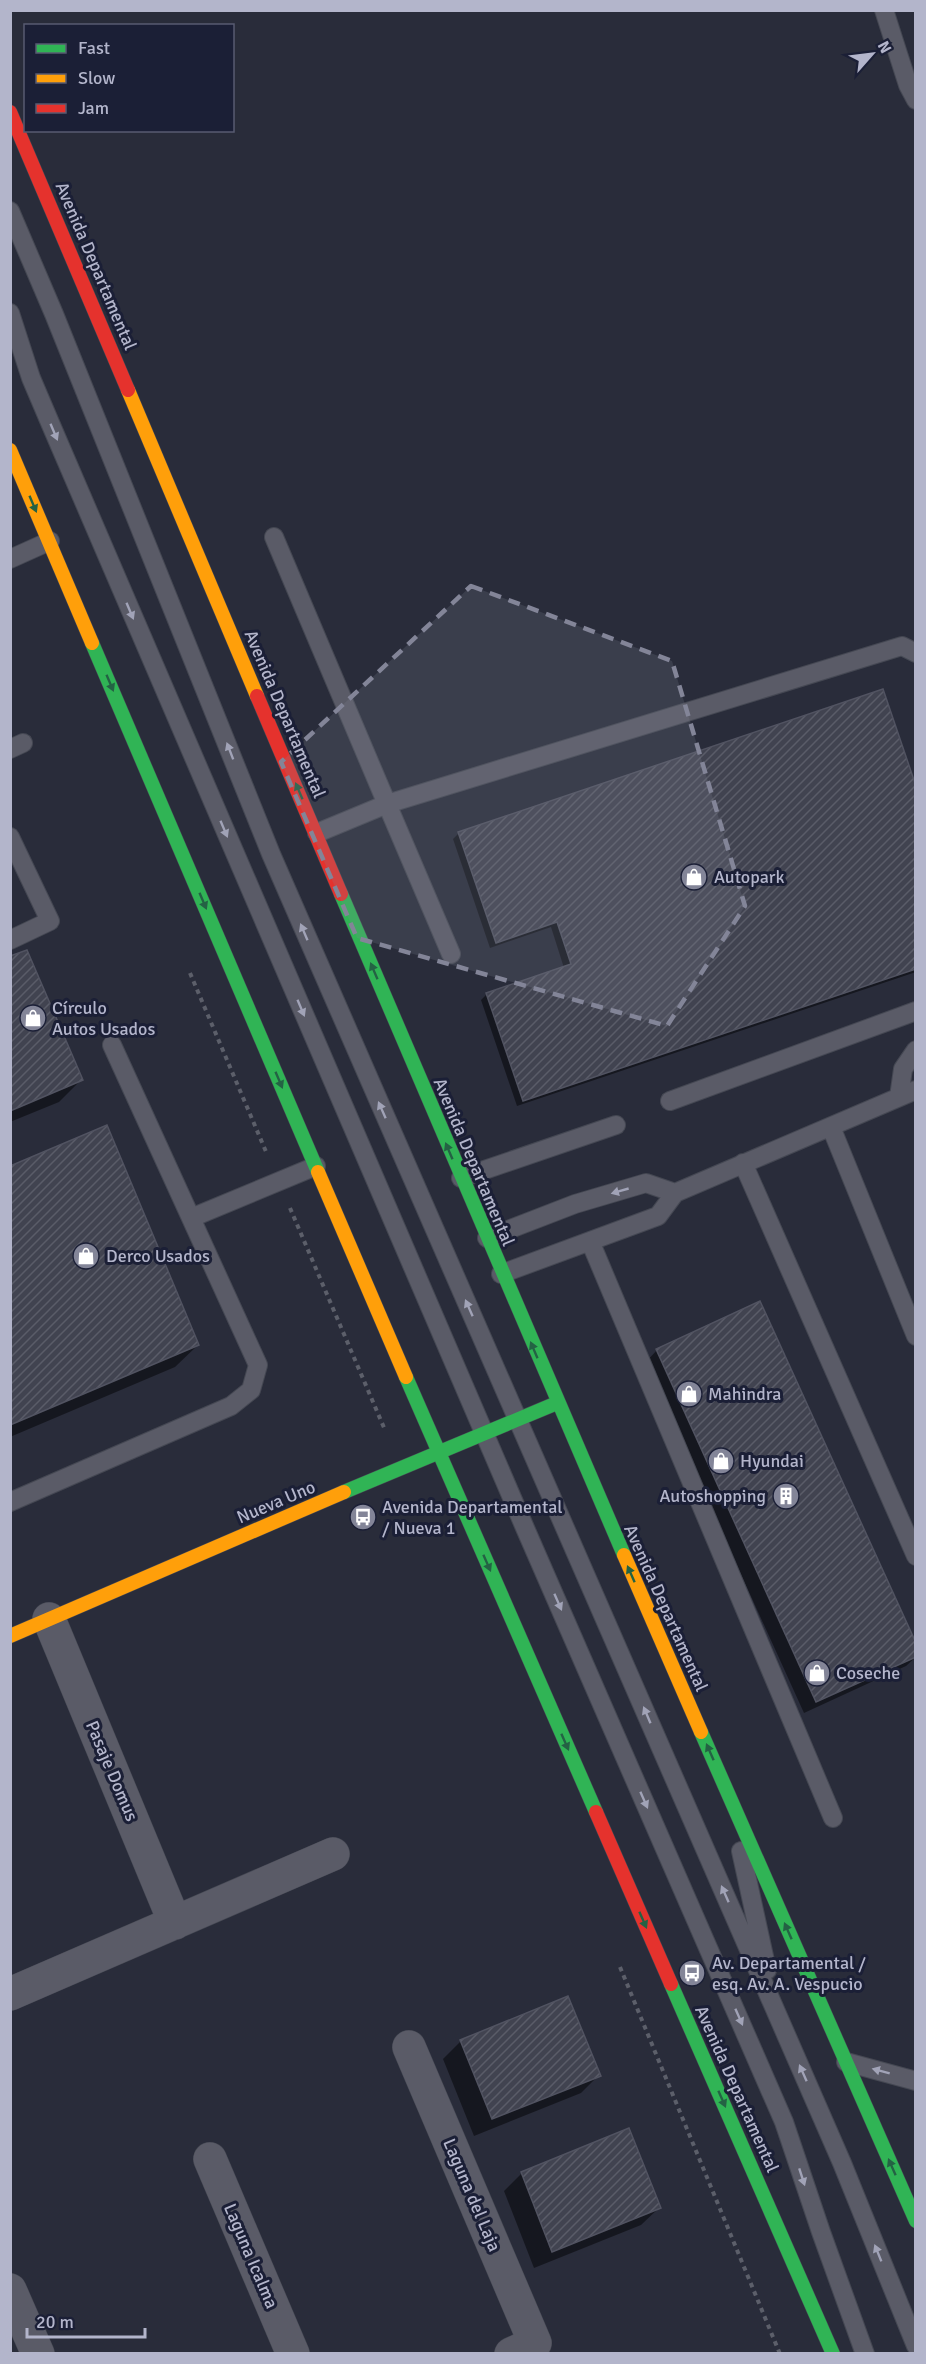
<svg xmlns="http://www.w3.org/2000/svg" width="926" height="2364" viewBox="0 0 926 2364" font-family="Signika,sans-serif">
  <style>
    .shadow { fill: #0007 }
    .building { fill: url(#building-hatch); stroke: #515361; stroke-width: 1.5 }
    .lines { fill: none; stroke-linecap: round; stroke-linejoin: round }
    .lane-casing { stroke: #454853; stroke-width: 20 }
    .street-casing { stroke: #454853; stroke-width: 34 }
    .fast-casing { stroke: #454853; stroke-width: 15 }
    .slow-casing { stroke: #454853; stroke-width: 15 }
    .jam-casing { stroke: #454853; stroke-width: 15 }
    .path { stroke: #5c5f6a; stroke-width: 4; stroke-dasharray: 4.5 4.5; stroke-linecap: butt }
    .lane { stroke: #5a5b67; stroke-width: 18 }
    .street { stroke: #5a5b67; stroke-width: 33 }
    .fast { stroke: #30b455; stroke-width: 14 }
    .slow { stroke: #ff9f0a; stroke-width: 14 }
    .jam { stroke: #e5322d; stroke-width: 14 }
    .oneway { fill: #a1a3b7 }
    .oneway2 { fill: #246244 }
    .marked { fill: #838598; fill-opacity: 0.2; stroke: #838598; stroke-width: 4.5; stroke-dasharray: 12 8; stroke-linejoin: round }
    .labels { text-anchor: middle; stroke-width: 6; stroke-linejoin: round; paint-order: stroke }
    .street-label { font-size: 18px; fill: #b3b5cb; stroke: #1b1f36 }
    .poi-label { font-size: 18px; fill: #b3b5cb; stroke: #1b1f36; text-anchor: start }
  </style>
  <defs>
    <pattern id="building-hatch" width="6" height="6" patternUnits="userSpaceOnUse" patternTransform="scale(1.5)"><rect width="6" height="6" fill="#414350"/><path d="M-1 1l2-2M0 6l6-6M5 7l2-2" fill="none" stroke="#5a5c68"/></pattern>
  </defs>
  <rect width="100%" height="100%" fill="#292c3a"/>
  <path class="shadow" d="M916,791V972L517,1106L481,1000L487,994L564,968L551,927L490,948L453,839L459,833Z
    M10,958L81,1080L59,1102L10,1122Z
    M10,1167L198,1345L175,1367L10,1437Z
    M657,1350L916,1647V1657L906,1666L804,1713L645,1363Z
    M461,2041L599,2075L581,2093L474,2136L443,2059Z
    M628,2130L659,2208L641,2225L534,2268L504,2191L521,2174Z"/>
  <path class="building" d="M883,689L916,786V969L523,1101L486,993L571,964L557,922L496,943L458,832Z
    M27,950L83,1080L10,1111V956Z
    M107,1125L199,1345L10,1425V1166Z
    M760,1301L916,1643V1657L816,1702L656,1349Z
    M568,1996L601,2076L492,2119L460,2040Z
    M629,2128L661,2208L552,2252L521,2172Z"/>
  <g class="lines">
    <defs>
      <path id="lane" d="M884,10L908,85L916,100
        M10,211L54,314L271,854L842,2163L916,2346
        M10,313L31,378L51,425L525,1528L784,2122L821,2232L865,2354
        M274,537L387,804L317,833
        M10,559L50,541
        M10,749L23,743
        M10,837L50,921L10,940
        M451,954L387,804L902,646L916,653
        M899,1097L903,1069L916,1050
        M670,1101L916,1011
        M831,1127L916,1336
        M743,1163L916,1556
        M461,1178L616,1125
        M191,1218L316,1166
        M487,1238L575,1204L646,1183L675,1193
        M590,1241L833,1818
        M501,1274L658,1216L675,1193L916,1090
        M10,1502L231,1406L251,1390L258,1365L112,1045
        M741,1851L767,1970
        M846,2062L916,2081"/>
      <path id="street" d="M49,1619L175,1923
        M10,1994L333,1854
        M409,2047L535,2343L511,2354
        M210,2159L293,2354
        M10,2290L38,2354"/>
      <path id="fast" d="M92,643L318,1172
        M341,894L624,1555
        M406,1377L596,1812
        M344,1492L557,1403
        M701,1732L916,2221
        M671,1984L833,2354"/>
      <path id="slow" d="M128,390L257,696
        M10,450L92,643
        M318,1172L406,1377
        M624,1555L701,1732
        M10,1636L344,1492"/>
      <path id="jam" d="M10,112L128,390
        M257,696L341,894
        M596,1812L671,1984"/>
    </defs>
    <use href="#lane" class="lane-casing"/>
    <use href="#street" class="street-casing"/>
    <use href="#fast" class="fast-casing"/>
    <use href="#slow" class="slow-casing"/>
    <use href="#jam" class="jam-casing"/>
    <path class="path" d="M190,973L267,1154
      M290,1208L385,1430
      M620,1967L780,2354"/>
    <use href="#lane" class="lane"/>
    <use href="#street" class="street"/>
    <use href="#fast" class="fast"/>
    <use href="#slow" class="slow"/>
    <use href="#jam" class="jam"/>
  </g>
  <defs><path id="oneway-solid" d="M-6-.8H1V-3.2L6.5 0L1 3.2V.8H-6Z" transform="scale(1.5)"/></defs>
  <g class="oneway">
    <use href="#oneway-solid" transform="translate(54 432) rotate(67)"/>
    <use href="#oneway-solid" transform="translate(130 611) rotate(67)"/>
    <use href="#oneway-solid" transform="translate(230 751) rotate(-111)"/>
    <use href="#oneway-solid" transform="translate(224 829) rotate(67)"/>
    <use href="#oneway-solid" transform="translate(304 932) rotate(-113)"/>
    <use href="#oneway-solid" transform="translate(301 1008) rotate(67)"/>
    <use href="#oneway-solid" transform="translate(382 1110) rotate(-114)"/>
    <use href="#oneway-solid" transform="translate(620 1191) rotate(164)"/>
    <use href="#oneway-solid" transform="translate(469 1308) rotate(-114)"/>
    <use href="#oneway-solid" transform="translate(558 1602) rotate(66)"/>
    <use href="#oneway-solid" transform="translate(647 1715) rotate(-113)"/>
    <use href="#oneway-solid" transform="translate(644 1800) rotate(66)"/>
    <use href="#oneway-solid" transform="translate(725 1894) rotate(-114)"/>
    <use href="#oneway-solid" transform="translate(739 2017) rotate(66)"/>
    <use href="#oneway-solid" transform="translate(881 2071) rotate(-165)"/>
    <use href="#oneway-solid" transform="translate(803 2073) rotate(-114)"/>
    <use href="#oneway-solid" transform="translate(802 2177) rotate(72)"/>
    <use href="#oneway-solid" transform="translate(878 2253) rotate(-112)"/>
  </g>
  <g class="oneway2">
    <use href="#oneway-solid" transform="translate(33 504) rotate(67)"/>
    <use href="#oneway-solid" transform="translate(110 683) rotate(67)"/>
    <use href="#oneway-solid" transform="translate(299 791) rotate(-113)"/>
    <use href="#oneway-solid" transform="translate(203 901) rotate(67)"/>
    <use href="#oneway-solid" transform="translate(374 971) rotate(-113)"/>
    <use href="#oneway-solid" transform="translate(279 1080) rotate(67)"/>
    <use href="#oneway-solid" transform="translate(449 1151) rotate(-113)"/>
    <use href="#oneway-solid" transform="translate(534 1350) rotate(-113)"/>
    <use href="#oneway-solid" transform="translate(487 1563) rotate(66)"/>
    <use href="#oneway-solid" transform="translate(631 1574) rotate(-114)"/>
    <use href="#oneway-solid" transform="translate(565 1742) rotate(66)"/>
    <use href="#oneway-solid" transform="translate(710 1752) rotate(-114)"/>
    <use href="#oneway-solid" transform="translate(643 1920) rotate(66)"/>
    <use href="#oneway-solid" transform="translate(788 1931) rotate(-114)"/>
    <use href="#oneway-solid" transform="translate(722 2099) rotate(66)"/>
    <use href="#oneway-solid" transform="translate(892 2167) rotate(-114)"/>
  </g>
  <path class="marked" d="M471,586L672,661L745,906L667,1026L357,938L281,762Z"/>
  <defs>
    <symbol id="shop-disc" viewBox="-11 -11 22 22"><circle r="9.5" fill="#838598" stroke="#1b1f36"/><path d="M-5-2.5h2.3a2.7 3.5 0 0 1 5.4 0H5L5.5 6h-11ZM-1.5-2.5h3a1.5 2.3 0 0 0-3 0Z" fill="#fff"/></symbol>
    <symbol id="building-disc" viewBox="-11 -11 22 22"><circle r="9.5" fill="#838598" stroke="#1b1f36"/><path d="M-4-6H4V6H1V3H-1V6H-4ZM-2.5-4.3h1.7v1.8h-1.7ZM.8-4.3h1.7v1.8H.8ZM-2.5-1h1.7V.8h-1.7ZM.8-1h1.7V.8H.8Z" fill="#fff"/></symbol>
    <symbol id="bus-disc" viewBox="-11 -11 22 22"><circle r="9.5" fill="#838598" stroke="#1b1f36"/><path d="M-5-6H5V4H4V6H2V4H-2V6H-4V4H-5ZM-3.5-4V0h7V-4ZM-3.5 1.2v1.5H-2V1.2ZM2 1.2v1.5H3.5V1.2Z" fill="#fff"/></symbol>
  </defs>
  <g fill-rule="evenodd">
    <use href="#shop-disc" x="679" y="862" width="30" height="30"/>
    <use href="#shop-disc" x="18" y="1003" width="30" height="30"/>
    <use href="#shop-disc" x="71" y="1241" width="30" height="30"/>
    <use href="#shop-disc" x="674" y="1379" width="30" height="30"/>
    <use href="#shop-disc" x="706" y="1446" width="30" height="30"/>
    <use href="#building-disc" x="771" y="1481" width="30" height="30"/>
    <use href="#bus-disc" x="348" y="1502" width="30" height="30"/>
    <use href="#shop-disc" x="802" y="1658" width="30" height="30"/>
    <use href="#bus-disc" x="677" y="1958" width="30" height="30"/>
  </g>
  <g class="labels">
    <g class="street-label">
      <text transform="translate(96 266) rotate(67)" y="6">Avenida Departamental</text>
      <text transform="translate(285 714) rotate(67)" y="6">Avenida Departamental</text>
      <text transform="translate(474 1162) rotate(67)" y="6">Avenida Departamental</text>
      <text transform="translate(276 1502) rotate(-23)" y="6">Nueva Uno</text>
      <text transform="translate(666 1608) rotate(66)" y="6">Avenida Departamental</text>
      <text transform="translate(112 1771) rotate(67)" y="6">Pasaje Domus</text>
      <text transform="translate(737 2089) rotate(66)" y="6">Avenida Departamental</text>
      <text transform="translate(472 2195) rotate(67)" y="6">Laguna del Laja</text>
      <text transform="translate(251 2256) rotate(67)" y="6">Laguna Icalma</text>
    </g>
    <g class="poi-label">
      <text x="714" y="883">Autopark</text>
      <text x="52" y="1014">Círculo<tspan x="52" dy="21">Autos Usados</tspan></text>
      <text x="106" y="1262">Derco Usados</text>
      <text x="708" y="1400">Mahindra</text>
      <text x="740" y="1467">Hyundai</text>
      <text x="766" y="1502" text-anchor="end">Autoshopping</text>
      <text x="382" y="1513">Avenida Departamental<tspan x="382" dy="21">/ Nueva 1</tspan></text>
      <text x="836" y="1679">Coseche</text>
      <text x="712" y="1969">Av. Departamental /<tspan x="712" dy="21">esq. Av. A. Vespucio</tspan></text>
    </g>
  </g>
  <rect width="926" height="2364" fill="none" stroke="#b3b5cb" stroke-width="24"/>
  <rect x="24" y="24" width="210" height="108" fill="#1b1f36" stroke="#585b72" stroke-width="1.5"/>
  <rect x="36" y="44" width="30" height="9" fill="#30b455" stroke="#585b72" stroke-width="1.5"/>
  <text x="78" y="54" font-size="18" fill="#b3b5cb">Fast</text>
  <rect x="36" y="74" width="30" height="9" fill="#ff9f0a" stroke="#585b72" stroke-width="1.5"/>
  <text x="78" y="84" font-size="18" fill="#b3b5cb">Slow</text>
  <rect x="36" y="104" width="30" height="9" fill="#e5322d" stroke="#585b72" stroke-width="1.5"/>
  <text x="78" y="114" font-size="18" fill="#b3b5cb">Jam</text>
  <g transform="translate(872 54) rotate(62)" stroke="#1b1f36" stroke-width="4.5" paint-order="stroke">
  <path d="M0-4.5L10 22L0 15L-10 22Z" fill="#b3b5cb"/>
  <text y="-9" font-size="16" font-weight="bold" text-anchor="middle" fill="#b3b5cb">N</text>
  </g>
  <path d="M27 2328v9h118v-9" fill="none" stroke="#b3b5cb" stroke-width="3"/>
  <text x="36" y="2328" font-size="18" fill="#b3b5cb" stroke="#1b1f36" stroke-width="4.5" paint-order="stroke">20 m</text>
</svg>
